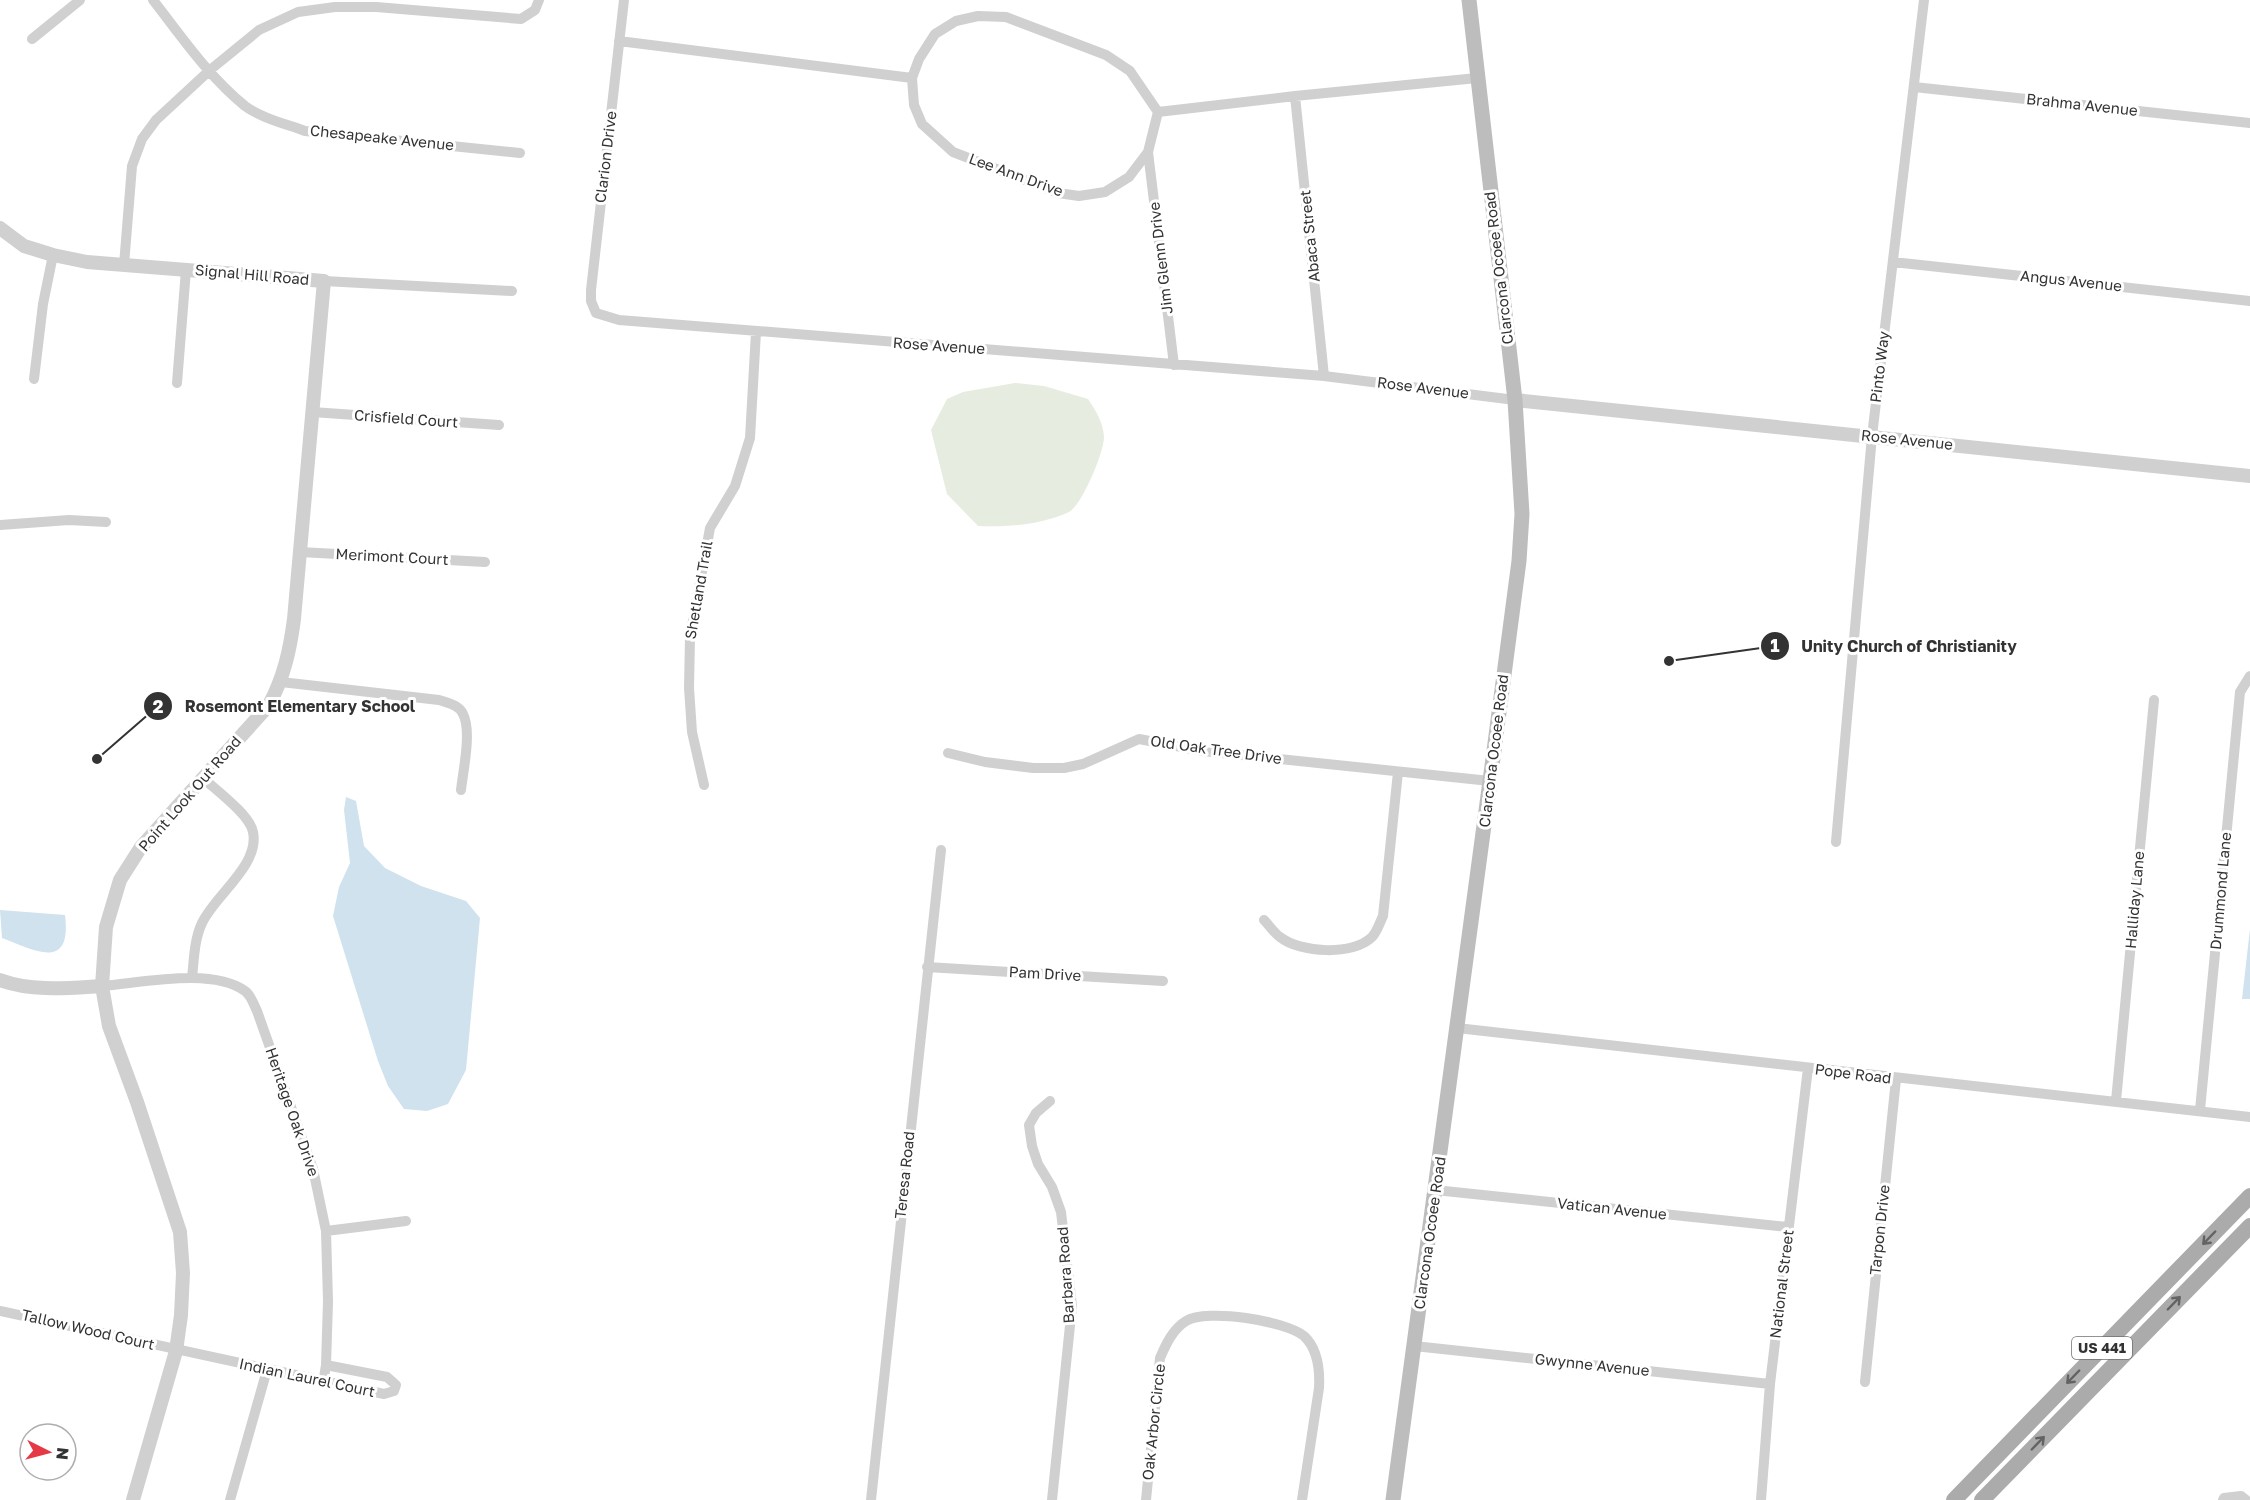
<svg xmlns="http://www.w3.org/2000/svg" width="2250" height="1500" viewBox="0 0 2250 1500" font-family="'Golos Text',sans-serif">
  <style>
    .green { fill: #e6ecdf }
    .water { fill: #cfe2ee }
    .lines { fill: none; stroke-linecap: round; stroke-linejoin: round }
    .minor { stroke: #d0d0d0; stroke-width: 10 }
    .tertiary { stroke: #d0d0d0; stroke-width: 14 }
    .secondary { stroke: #bdbdbd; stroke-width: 15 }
    .primary { stroke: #ababab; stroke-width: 16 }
    .oneway { stroke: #636363 }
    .labels { text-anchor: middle; stroke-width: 6; stroke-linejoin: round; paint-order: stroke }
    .shield { fill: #fff; stroke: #707070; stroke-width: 1.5 }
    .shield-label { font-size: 14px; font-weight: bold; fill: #333 }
    .street-label { font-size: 15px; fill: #333; stroke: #fff }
    .leader { fill: none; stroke: #333; stroke-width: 2 }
    .callout-dot { fill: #333; stroke: #fff; stroke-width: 2 }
    .mark-label { font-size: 18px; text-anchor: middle; font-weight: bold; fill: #fff }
    .callout-label { font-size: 16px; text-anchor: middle; font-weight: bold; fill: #333; stroke: #fff; stroke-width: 6; stroke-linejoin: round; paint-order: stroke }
  </style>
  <rect width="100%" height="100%" fill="#fff"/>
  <path class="green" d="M1015,383L1044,386L1088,399C1096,411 1103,422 1104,437C1104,452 1082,505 1069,512C1041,525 1008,527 978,526L947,494L931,430L947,399L963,392Z"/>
  <path class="water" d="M346,797L356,801L364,846L385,868L421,886L466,901L480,918L466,1070L448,1104L427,1111L404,1109L388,1086L378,1061L333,916L339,887L350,863L344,810Z
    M0,910L65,915C72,972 34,950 2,938Z
    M2250,929V999H2242Z"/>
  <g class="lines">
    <path class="minor" d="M153,0C181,36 209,77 245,106C261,118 286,124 305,131L520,153
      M624,0L591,290V301L596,313L619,320L1324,376L1515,400
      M978,16L1006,17L1106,55L1130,71L1158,112L1148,152L1129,177L1105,192L1079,196L1058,193L953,152L922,124L914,105L912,78L919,59L935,34L956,21Z
      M32,39L80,0
      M619,41L912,78
      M1914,87L2250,123
      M1295,96L1324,376
      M1158,112L1295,96L1477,78
      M1148,152L1174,365
      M1893,262L2250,301
      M124,265L132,166L142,139L156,120L210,70L259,30L298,12L335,7H376L521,19L535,10L539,0
      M324,281L512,291
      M34,379L43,304L53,255
      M177,383L186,270
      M312,412L499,425
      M0,525L69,520L106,522
      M300,552L485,562
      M281,682L439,700C448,703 459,705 463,714C472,731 463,771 461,790
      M948,753L985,762L1033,768H1064L1083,764L1139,739L1203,751L1490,781
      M704,785L692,732L689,688L690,637L710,528L735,486L750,438L756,332
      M1836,842L1872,436L1924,0
      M1264,920C1269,925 1274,933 1280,937C1300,953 1353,956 1372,937C1377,932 1380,922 1383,916L1398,772
      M927,967L1163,981
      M192,978C194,960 194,940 202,923C215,895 260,865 253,832C250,815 216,790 203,778
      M102,986C141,983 212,967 245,991C251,995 254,1005 257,1011L313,1169L326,1231L328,1301L326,1365L323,1383
      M1457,1028L2250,1117
      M1050,1101L1036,1113L1029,1125L1032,1146L1038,1164L1052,1187L1061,1212L1072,1306L1052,1500
      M2116,1101L2154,700
      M2200,1110L2240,692L2250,676
      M1435,1190L1788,1227
      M326,1231L406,1221
      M0,1311L384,1394L394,1391L396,1385L387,1377L326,1365
      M1414,1346L1770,1384
      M1865,1382L1896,1079
      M230,1500L267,1370
      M871,1500L941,850
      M1146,1500L1160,1358C1166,1344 1173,1329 1186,1321C1207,1308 1286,1321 1304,1336C1318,1349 1320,1369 1319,1388L1302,1500
      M1761,1500L1770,1384L1808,1068
      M2223,1500L2224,1498L2241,1496L2246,1500"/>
    <path class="tertiary" d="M0,228L24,246L53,255L87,262L324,281L294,619C290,650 284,677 269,705L141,847L120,880L106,927L102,986L109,1026L137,1102L180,1232L183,1273L181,1315L176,1351L133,1500
      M1515,400L2250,476
      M0,980C33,992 68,988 102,986"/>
    <path class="secondary" d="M1393,1500L1490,781L1519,561L1522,514L1515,400L1469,0"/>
    <path class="primary" d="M1954,1500L2250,1196
      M1982,1500L2250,1226"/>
  </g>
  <defs><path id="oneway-shaft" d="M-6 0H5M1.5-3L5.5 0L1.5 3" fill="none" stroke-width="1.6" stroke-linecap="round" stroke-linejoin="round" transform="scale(1.5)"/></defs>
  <g class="oneway">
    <use href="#oneway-shaft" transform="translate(2209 1238) rotate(134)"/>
    <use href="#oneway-shaft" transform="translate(2174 1303) rotate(-46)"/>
    <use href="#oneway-shaft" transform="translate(2073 1377) rotate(134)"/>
    <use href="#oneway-shaft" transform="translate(2038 1443) rotate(-46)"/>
  </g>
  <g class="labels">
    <rect class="shield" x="2072" y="1337" width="60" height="22" rx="4.5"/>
    <g class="shield-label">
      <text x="2102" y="1353">US 441</text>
    </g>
    <g class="street-label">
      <text transform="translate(2082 105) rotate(6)" y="5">Brahma Avenue</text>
      <text transform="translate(382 138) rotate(6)" y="5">Chesapeake Avenue</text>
      <text transform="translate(606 157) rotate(-83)" y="5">Clarion Drive</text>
      <text transform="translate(1016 175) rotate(20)" y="5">Lee Ann Drive</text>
      <text transform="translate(1310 236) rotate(-96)" y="5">Abaca Street</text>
      <text transform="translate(1161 258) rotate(-97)" y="5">Jim Glenn Drive</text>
      <text transform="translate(1499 268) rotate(-97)" y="5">Clarcona Ocoee Road</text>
      <text transform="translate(252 275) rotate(5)" y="5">Signal Hill Road</text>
      <text transform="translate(2071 281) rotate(6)" y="5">Angus Avenue</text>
      <text transform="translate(939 346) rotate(4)" y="5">Rose Avenue</text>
      <text transform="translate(1880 367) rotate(-83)" y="5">Pinto Way</text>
      <text transform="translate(1423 388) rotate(7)" y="5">Rose Avenue</text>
      <text transform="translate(406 419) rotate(4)" y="5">Crisfield Court</text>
      <text transform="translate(1907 440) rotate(6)" y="5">Rose Avenue</text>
      <text transform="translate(392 557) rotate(3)" y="5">Merimont Court</text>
      <text transform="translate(699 590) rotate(-80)" y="5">Shetland Trail</text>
      <text transform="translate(1216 750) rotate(8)" y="5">Old Oak Tree Drive</text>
      <text transform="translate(1494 751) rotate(-83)" y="5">Clarcona Ocoee Road</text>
      <text transform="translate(190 794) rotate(-49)" y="5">Point Look Out Road</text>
      <text transform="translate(2221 891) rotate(-85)" y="5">Drummond Lane</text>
      <text transform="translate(2135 900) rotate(-85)" y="5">Halliday Lane</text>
      <text transform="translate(1045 974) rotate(3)" y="5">Pam Drive</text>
      <text transform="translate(1853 1074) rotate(7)" y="5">Pope Road</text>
      <text transform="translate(292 1112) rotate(71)" y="5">Heritage Oak Drive</text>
      <text transform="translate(905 1175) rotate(-84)" y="5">Teresa Road</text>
      <text transform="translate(1612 1209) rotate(6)" y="5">Vatican Avenue</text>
      <text transform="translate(1880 1230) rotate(-84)" y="5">Tarpon Drive</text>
      <text transform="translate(1430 1233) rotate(-82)" y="5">Clarcona Ocoee Road</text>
      <text transform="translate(1066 1275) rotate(-94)" y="5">Barbara Road</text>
      <text transform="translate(1782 1284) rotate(-83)" y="5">National Street</text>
      <text transform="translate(88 1330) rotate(13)" y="5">Tallow Wood Court</text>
      <text transform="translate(1592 1365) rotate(6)" y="5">Gwynne Avenue</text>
      <text transform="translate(307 1378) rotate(12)" y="5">Indian Laurel Court</text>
      <text transform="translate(1154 1422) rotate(-84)" y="5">Oak Arbor Circle</text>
    </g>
  </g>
  <path class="leader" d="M1669 661L1775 646M97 759L158 706"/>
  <g class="callout-dot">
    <circle cx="1669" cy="661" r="6"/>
    <circle cx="97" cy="759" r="6"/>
    <circle cx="1775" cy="646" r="15"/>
    <circle cx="158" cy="706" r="15"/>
  </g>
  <g class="mark-label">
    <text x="1775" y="652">1</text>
    <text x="158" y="713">2</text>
  </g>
  <g class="callout-label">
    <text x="1909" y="652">Unity Church of Christianity</text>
    <text x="300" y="712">Rosemont Elementary School</text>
  </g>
  <g transform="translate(48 1452) rotate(96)"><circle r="28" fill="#ffffff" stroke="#adadad" stroke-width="1.5"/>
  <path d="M0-4.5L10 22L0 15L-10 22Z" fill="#e63946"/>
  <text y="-9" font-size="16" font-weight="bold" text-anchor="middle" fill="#333333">N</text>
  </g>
</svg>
